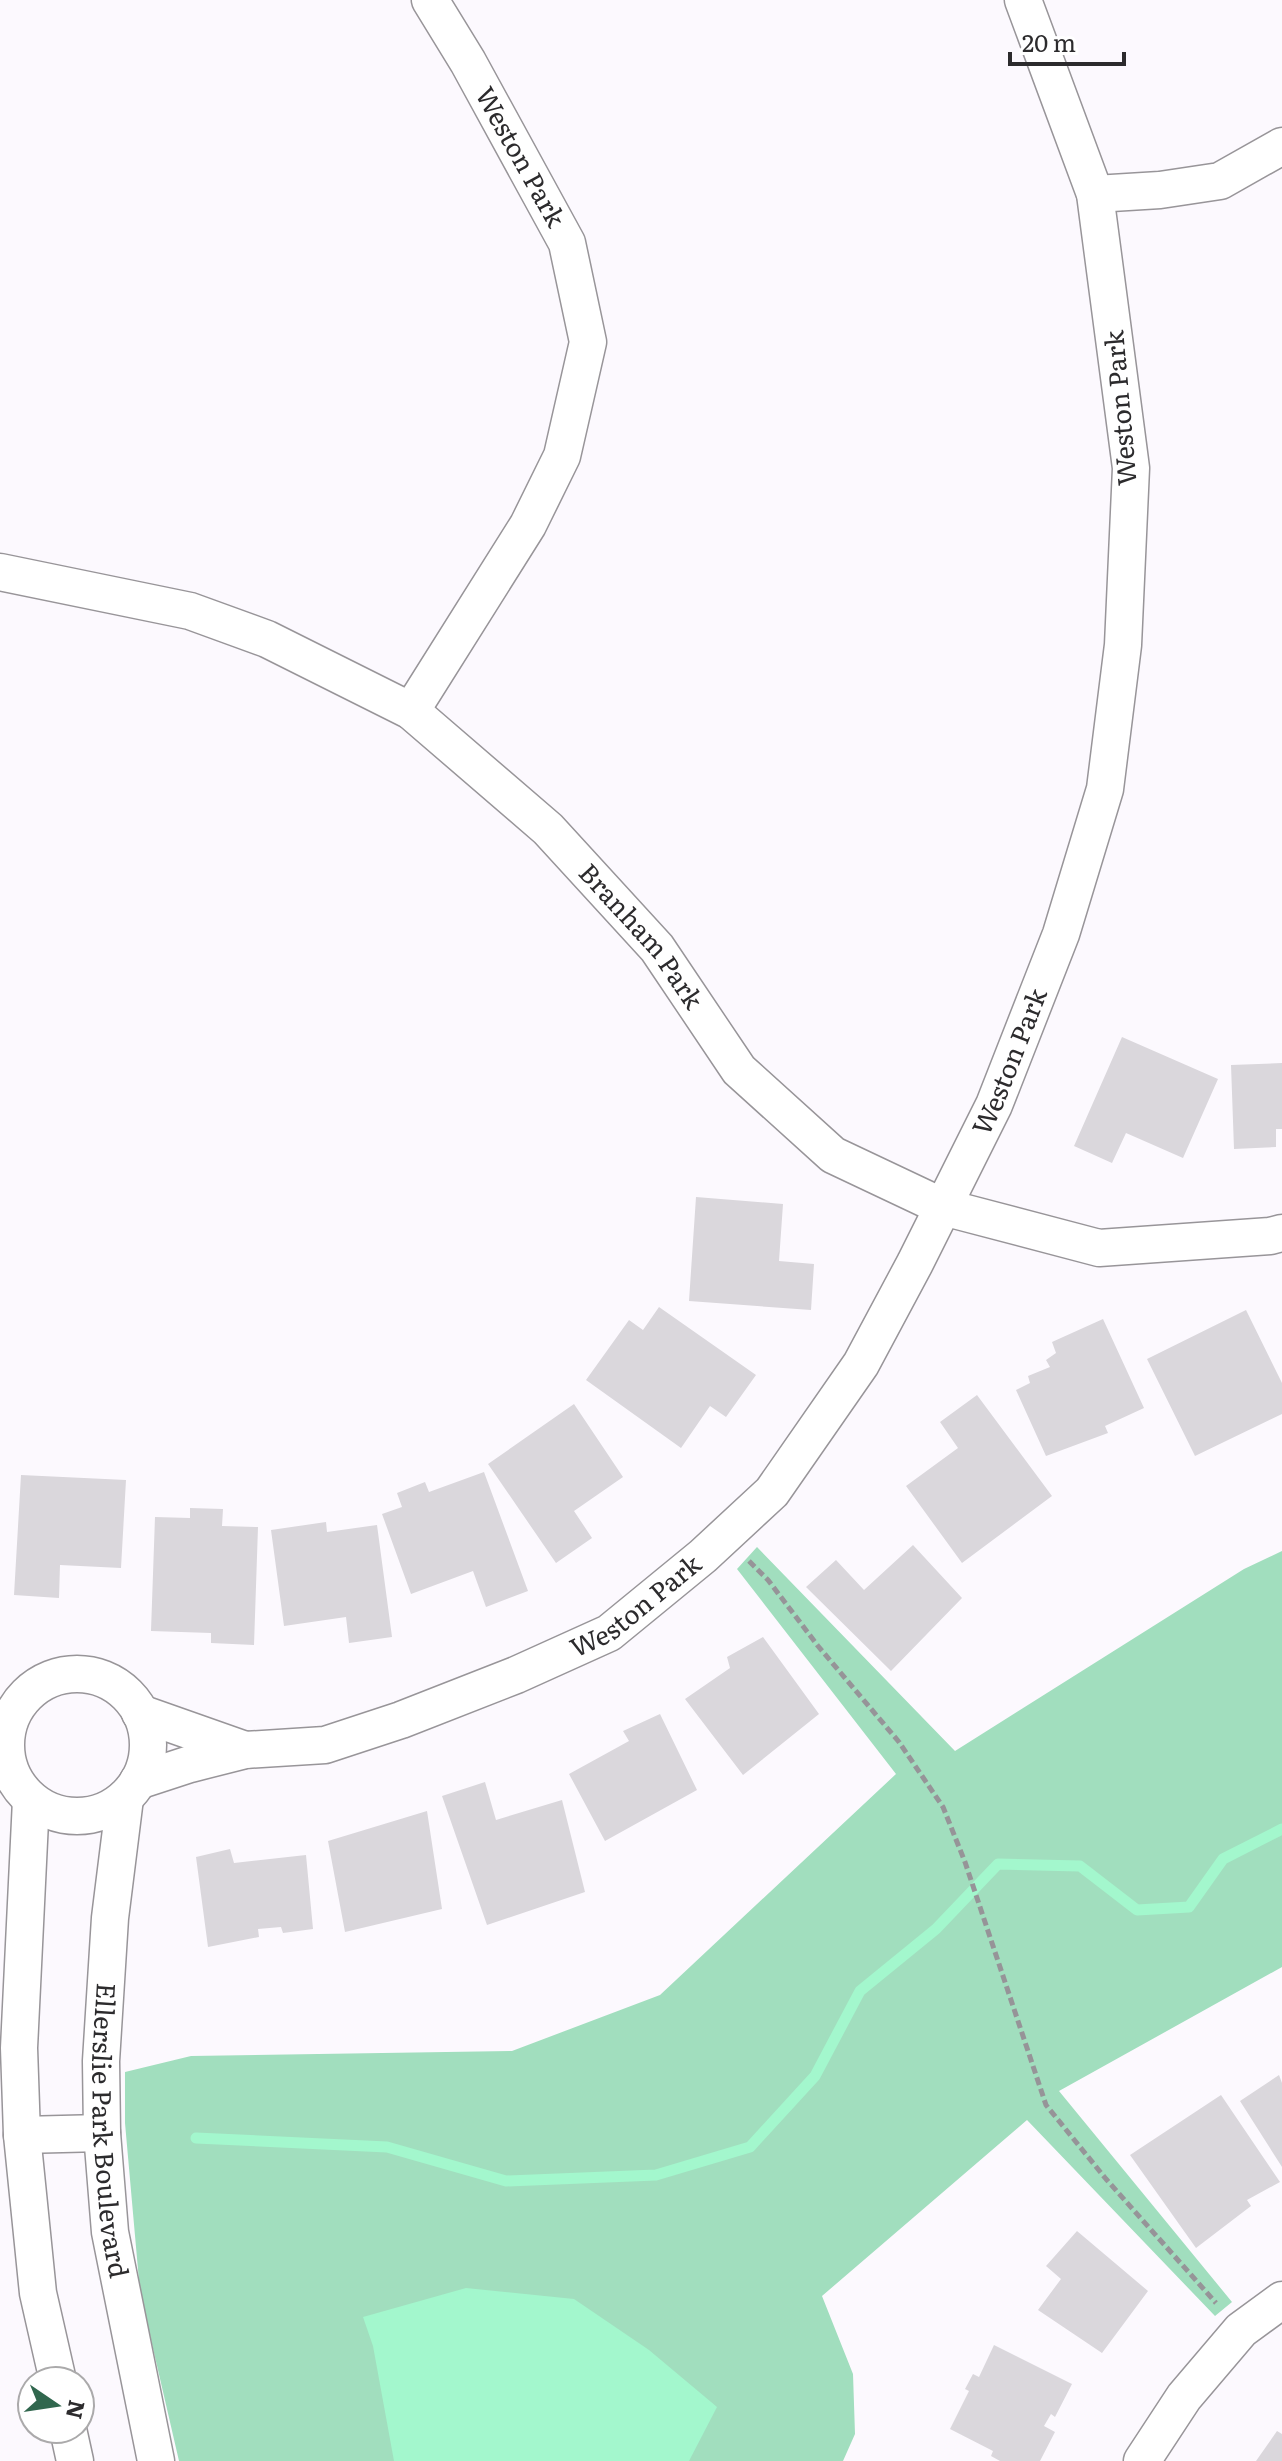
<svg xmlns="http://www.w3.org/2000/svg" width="1282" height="2461" viewBox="0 0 1282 2461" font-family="Literata,serif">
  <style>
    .green { fill: #a1debe }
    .water { fill: #a3f7cd }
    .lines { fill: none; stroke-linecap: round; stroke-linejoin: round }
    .stream { stroke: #a3f7cd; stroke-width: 11 }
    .building { fill: #dad7dc }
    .minor-casing { stroke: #989599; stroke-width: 39 }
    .path { stroke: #969498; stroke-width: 5; stroke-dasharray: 8 4; stroke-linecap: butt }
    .minor { stroke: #fff; stroke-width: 36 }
    .labels { text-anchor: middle; stroke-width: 6; stroke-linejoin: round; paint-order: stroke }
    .street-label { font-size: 26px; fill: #2c2b2d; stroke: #fff }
  </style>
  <rect width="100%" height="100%" fill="#fcf9fe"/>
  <path class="green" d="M757,1547L955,1751L1244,1569L1282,1551V1967L1059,2091L1232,2302L1215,2316L1027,2120L822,2296L853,2374L855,2434L843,2461H179L140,2292L125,2123V2072L191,2056L512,2051L660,1995L896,1774L737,1569Z"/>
  <path class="water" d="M466,2288L574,2299L649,2350L717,2407L689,2461H394L373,2346L363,2317Z"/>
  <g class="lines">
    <path class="stream" d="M196,2138L387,2147L506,2181L656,2175L750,2147L815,2076L860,1991L936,1929L998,1864L1080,1866L1137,1910L1189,1907L1223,1859L1282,1829"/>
  </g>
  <path class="building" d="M1122,1037L1218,1079L1183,1158L1126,1133L1112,1163L1074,1146Z
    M1282,1063V1129H1276V1147L1234,1149L1231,1065Z
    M696,1197L783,1204L779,1261L814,1264L811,1310L689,1301Z
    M659,1307L756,1375L726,1417L710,1406L681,1448L586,1380L629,1320L643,1330Z
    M1246,1310L1282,1383V1414L1195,1456L1147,1359Z
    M1103,1319L1144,1408L1105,1426L1108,1433L1046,1456L1016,1390L1030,1383L1028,1376L1050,1367L1046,1360L1056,1353L1052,1342Z
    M977,1395L1052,1496L962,1563L906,1486L958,1448L940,1422Z
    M574,1404L623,1477L574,1511L592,1538L556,1563L488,1464Z
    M484,1472L528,1591L486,1607L473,1571L411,1594L382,1514L402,1507L397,1493L425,1482L429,1492Z
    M21,1475L126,1480L121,1568L60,1565L59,1598L14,1595Z
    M190,1508L223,1509L222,1526L258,1527L254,1645L211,1643V1633L151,1631L155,1517L190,1518Z
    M326,1522L327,1532L377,1525L392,1637L349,1643L346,1617L284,1626L271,1530Z
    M913,1545L962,1598L891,1671L806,1587L836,1560L864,1590Z
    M763,1637L819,1714L743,1775L685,1699L730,1668L727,1657Z
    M660,1714L697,1790L605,1841L569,1774L629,1741L623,1731Z
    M485,1782L496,1820L562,1800L585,1892L487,1925L442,1796Z
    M427,1811L442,1909L345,1932L328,1841Z
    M230,1849L234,1863L306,1855L313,1929L283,1933L281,1927L258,1929L259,1937L208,1947L196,1857Z
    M1279,2075L1282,2083V2167L1240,2101Z
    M1221,2095L1280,2182L1247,2200L1251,2206L1196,2248L1130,2155Z
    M1077,2231L1148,2291L1102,2353L1038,2310L1061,2279L1046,2266Z
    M994,2345L1072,2384L1055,2417L1051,2414L1044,2426L1055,2432L1040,2461H1000L991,2456L993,2451L950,2429L969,2391L965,2389L973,2374L979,2377Z
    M1277,2431L1282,2434V2461H1256Z"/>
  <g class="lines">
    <defs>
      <g id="minor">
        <path d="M1095,194L1160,190L1220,181L1282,146"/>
        <path id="s1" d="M0,572L190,611L267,639L411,711L548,829L657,948L739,1070L833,1155L943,1207L1099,1248L1270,1236L1282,1233"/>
        <path d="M411,711L528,525L562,456L588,342L567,243L468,62L430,0"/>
        <circle cx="77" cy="1745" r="71"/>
        <path d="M140,1713L245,1750"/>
        <path id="s2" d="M138,1781L190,1764L245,1750L325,1745L401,1720L516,1675L609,1633L703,1556L772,1492L861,1364L915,1263L994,1105L1061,934L1105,789L1123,645L1131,468L1095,194L1023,0"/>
        <path id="s3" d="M125,1798L110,1918L101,2061L102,2133L110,2232L156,2461"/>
        <path d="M31,1800L19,2048L22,2135L38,2293L58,2381"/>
        <path d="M22,2135L102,2133"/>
        <path d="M68,2429L75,2461"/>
        <path d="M1142,2461L1184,2397L1241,2330L1282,2300"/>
      </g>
    </defs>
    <use href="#minor" class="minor-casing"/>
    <path class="path" d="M749,1561L768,1580L818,1646L899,1742L943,1807L965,1862L1046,2105L1106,2179L1216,2303"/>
    <use href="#minor" class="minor"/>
  </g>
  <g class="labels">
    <g class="street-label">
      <text transform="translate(520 157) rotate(61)" y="9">Weston Park</text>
      <text transform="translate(1121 408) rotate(-95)" y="9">Weston Park</text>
      <text dy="9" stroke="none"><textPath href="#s1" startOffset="760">Branham Park</textPath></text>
      <text dy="9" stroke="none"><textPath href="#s2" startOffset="1206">Weston Park</textPath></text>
      <text dy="9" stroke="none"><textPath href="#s2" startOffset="534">Weston Park</textPath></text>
      <text dy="9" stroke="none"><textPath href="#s3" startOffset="334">Ellerslie Park Boulevard</textPath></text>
    </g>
  </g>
  <g transform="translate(56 2405) rotate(103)"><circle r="38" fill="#ffffff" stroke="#abaaab" stroke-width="2"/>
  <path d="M0-6L14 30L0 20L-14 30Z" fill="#31674e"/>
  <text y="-12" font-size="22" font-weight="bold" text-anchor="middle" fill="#2c2b2d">N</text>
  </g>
  <path d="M1010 52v12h114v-12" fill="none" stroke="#2c2b2d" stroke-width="4"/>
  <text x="1022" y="52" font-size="24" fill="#2c2b2d" stroke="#ffffff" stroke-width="6" paint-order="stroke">20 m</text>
</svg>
